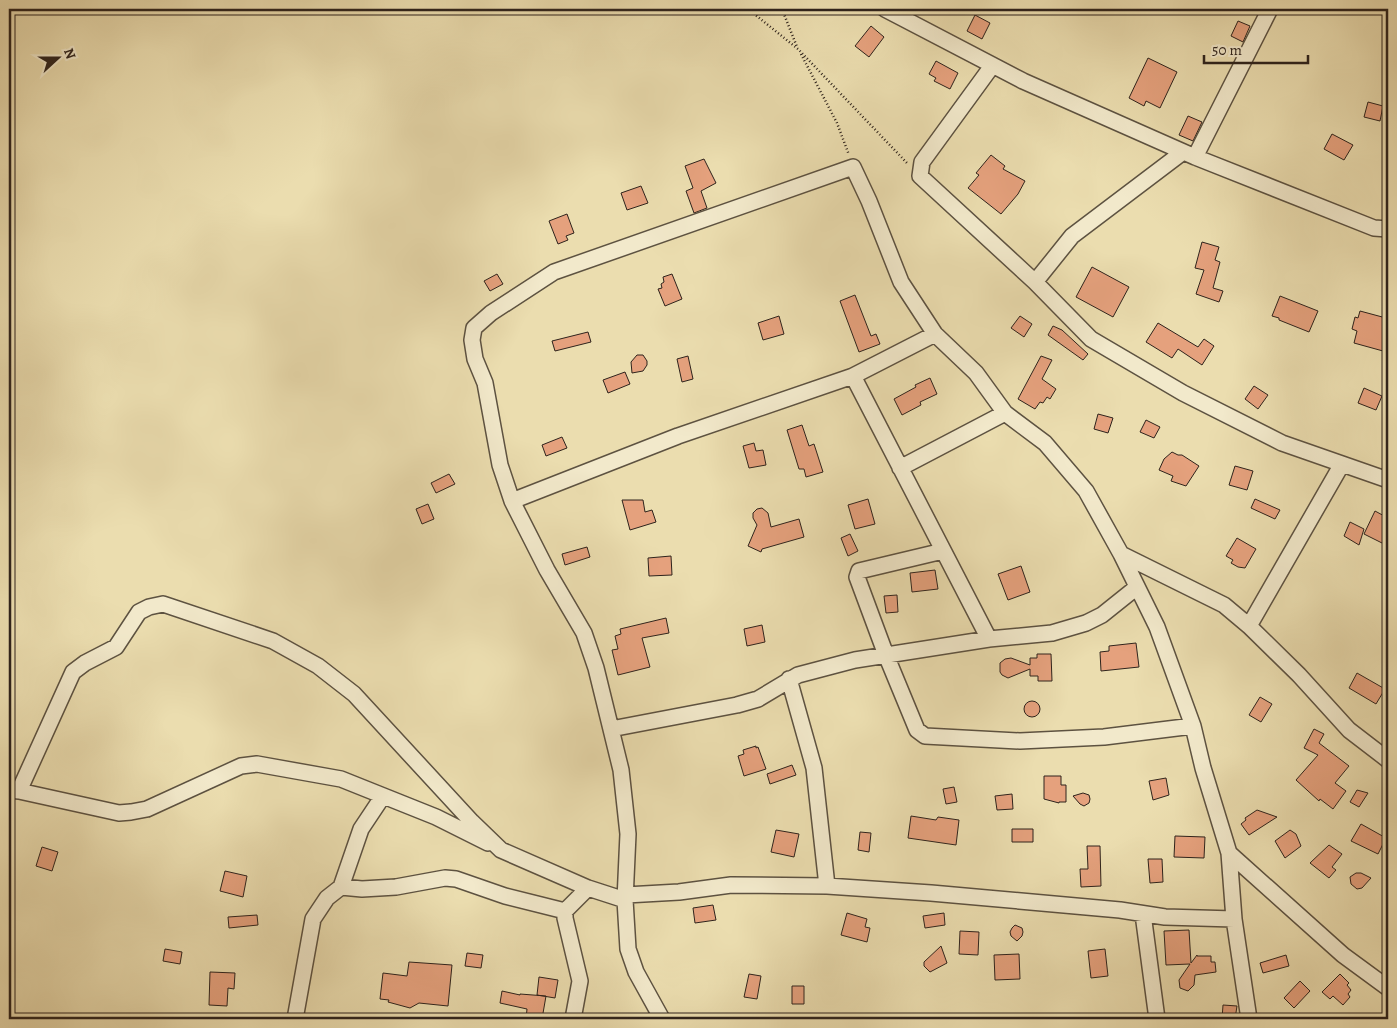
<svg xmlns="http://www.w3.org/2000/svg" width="1397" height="1028" viewBox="0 0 1397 1028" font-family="Alegreya,serif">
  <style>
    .building { fill: #e5a17d; stroke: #2e231c }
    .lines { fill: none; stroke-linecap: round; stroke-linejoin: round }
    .street-casing { stroke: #5d5241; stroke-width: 18 }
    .path { stroke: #2e231c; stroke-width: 2.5; stroke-dasharray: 1 2.5; stroke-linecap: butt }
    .street { stroke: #f2e9cb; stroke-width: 15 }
  </style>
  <rect width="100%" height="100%" fill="#ebddaf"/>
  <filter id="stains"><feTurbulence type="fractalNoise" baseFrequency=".004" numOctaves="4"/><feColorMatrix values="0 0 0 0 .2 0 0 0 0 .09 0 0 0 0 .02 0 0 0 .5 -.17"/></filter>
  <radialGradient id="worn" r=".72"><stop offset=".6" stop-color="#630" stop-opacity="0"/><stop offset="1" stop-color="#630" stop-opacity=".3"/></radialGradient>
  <path class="building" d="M975,15L990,23L982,39L967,31Z
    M1238,21L1250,26L1243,42L1231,36Z
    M871,26L884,37L869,57L855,46Z
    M1148,58L1177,72L1160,108L1146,101L1144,106L1129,98Z
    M936,61L958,73L950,89L934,81L936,78L929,74Z
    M1368,102L1383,106L1380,121L1364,117Z
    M1188,116L1202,122L1193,141L1179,135Z
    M1332,134L1353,145L1344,160L1324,149Z
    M991,155L1005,166L1003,169L1025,181L1018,194L1001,214L968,188L979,175L976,173Z
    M704,159L716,183L701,191L707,208L694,213L686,191L693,188L685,166Z
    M641,186L648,203L627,210L621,193Z
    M567,214L574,233L566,236L568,240L558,244L549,221Z
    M1202,242L1219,247L1215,260L1220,262L1213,288L1223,291L1219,302L1196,294L1204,270L1195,268Z
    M1092,267L1129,287L1113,317L1076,297Z
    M497,274L503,284L490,291L484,281Z
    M672,274L682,299L665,306L658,289L662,288L661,284L664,282L663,277Z
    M855,295L871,336L876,334L880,344L859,352L840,301Z
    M1280,296L1318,311L1309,332L1279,320V318L1272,316Z
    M1360,311L1386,318L1383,329L1388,331L1383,351L1354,343L1357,331L1352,329L1355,317L1358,318Z
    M779,316L784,334L763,340L758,323Z
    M1020,316L1032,324L1024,337L1011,328Z
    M1158,323L1198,347L1204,339L1214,346L1202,365L1178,349L1172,358L1146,342Z
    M1053,326L1062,330L1088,354L1083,360L1048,335Z
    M588,332L591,342L555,351L552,341Z
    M637,355H643L647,361V365L643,371L632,373L631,362Z
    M688,356L693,379L682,382L677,359Z
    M1041,356L1052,360L1042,379L1056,389L1050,399L1047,397L1043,403L1040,402L1035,409L1018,399Z
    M625,372L630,384L608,393L603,380Z
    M930,378L937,394L920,402L921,405L902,415L894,399L916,387L915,385Z
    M1254,386L1268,395L1258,409L1245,399Z
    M1364,388L1382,396L1376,410L1358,403Z
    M1098,414L1113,418L1108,433L1094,429Z
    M1146,420L1160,427L1154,438L1140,432Z
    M802,425L809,446L814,444L823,472L806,477L804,469H799L787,430Z
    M562,437L567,448L546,456L542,445Z
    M754,443L756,451L763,450L766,465L749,468L743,446Z
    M1172,452L1178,455H1182L1199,466L1186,486L1171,481L1173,476L1159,470L1164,459Z
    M1235,466L1253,471L1247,490L1229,485Z
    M449,474L455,484L436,493L431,483Z
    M868,499L875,524L855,529L848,505Z
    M1255,499L1280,510L1275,519L1251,508Z
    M622,500H643L645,512L652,510L656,522L630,530Z
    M428,504L434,519L422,524L416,509Z
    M762,508L768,513L771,527L799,519L804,537L762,549L761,552L748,546L757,525L753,518V513L757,509Z
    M1375,511L1388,518V546L1364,534Z
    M1350,522L1364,529L1359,545L1344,536Z
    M850,534L858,551L848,556L841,538Z
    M1237,538L1256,549L1245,568L1238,567L1231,563L1233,560L1226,556Z
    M587,547L590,557L565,565L562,554Z
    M671,556L672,575L649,576L648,558Z
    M1021,566L1030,592L1008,600L998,574Z
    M935,570L938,589L912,592L910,573Z
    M897,595L898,612L886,613L884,596Z
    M666,618L669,633L642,638L650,667L618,675L612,650L618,649L615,636L621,634L620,629Z
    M762,625L765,642L747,646L744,629Z
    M1136,643L1139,667L1101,671L1100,652L1109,651V646Z
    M1037,654H1051L1052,681H1038V676H1030V669L1008,678L1002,675L1000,672V663L1005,659L1011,658L1030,665V658H1037Z
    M1357,673L1385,689L1376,704L1349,688Z
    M1260,697L1272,704L1261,722L1249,715Z
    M1024 709a8 8 0 1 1 16 0a8 8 0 1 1-16 0Z
    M1314,729L1324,734L1319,743L1349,766L1335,783L1346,791L1333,809L1320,799L1319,801L1296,780L1318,755L1304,748Z
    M756,746V748L758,747L766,769L744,776L738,756L744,754L743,750Z
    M792,765L796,775L770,784L767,774Z
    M1044,776H1061V785H1066V802H1059V803L1044,799Z
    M1166,778L1169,795L1153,800L1149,781Z
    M954,787L957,802L946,804L943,789Z
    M1357,790L1368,793L1359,807L1350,802Z
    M1083,793L1089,795L1090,799L1089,803L1084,806L1080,804L1073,796Z
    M1012,794L1013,809L997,810L995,796Z
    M1257,810L1277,817L1249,835L1241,824L1246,820L1245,818Z
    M911,816L936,820L938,817L959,820L956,845L908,838Z
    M1361,824L1386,838L1378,854L1351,841Z
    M1012,829H1033V842H1012Z
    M776,830L799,834L794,857L771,852Z
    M1290,830L1296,834L1301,846L1285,858L1275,841Z
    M860,832L871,833L869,852L858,850Z
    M1175,836L1205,837L1204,858L1174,857Z
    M1329,845L1342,854L1332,867L1336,870L1329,878L1310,863Z
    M1087,846H1100L1101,886L1081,887L1080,869H1088Z
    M42,847L58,852L52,871L36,866Z
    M1148,859H1162L1163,882L1150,883Z
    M225,871L247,876L243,897L220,891Z
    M1356,873H1361L1371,878L1362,888L1357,889L1351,884L1350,877Z
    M713,905L716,920L695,923L693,908Z
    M847,913L867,919L865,927L870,928L867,942L841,935Z
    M944,913L945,925L925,928L923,916Z
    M257,915L258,925L229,928L228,917Z
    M1015,925L1022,928L1023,932L1022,936L1017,941L1011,936L1010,932L1012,928Z
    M1189,930L1191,963L1197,955V956H1211V962H1215L1216,972L1195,975L1194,985L1188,991L1180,988L1179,980L1190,964L1166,965L1164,931Z
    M960,931L979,932L978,955L959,954Z
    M941,946L947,963L930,972L924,966V962Z
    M165,949L182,952L180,964L163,961Z
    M1105,949L1108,976L1091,978L1088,951Z
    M467,953L483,955L481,968L465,966Z
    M1019,954L1020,979L995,980L994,955Z
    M1286,955L1289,966L1263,973L1260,963Z
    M409,962L452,965L448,1006L419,1003L410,1008L388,1002L389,1000L380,999L383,973L407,976Z
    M210,972L235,973L234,989L228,988L227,1006L209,1005Z
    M749,974L761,976L757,999L744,997Z
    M1340,974L1349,983L1347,985L1351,990L1348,994L1350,997L1343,1005L1333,996L1330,999L1322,992Z
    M539,977L558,980L555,998L537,995Z
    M1300,981L1310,991L1294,1008L1284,998Z
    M792,986H804V1004H792Z
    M502,991L520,995V994L546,996L542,1019H526L527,1009L500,1003Z
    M1223,1005L1237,1006L1235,1019H1222Z"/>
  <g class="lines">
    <defs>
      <path id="street" d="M885,9L1023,81L1195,157L1374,228L1388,229
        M992,66L922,162L920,176L1035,282L1091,339L1183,393L1282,443L1388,480
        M1195,157L1270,9
        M1035,282L1072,236L1183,152
        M853,376L989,639
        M900,468L1005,413
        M512,501L678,436L853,376L935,334
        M943,551L859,571L857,577L886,655L917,730L925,736L1020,741L1104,737L1193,726
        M1121,554L1224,605L1249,626L1299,675L1349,730L1388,760
        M1249,626L1342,464
        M789,679L814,768L827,886
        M611,729L737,705L758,699L798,675L855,660L989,639L1052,633L1086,623L1102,615L1137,587
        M9,790L19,791L119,813L131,812L147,809L241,766L257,764L341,779L436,817L488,843
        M19,791L73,672L85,663L116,647L139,612L149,607L163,604L273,641L318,666L354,694L472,822L501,850L588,888L625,900
        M1229,853L1343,955L1388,988
        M341,887L361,829L383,796
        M626,895L679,892L731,885L827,886L931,893L1120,910L1165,917L1234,919
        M1143,914L1157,1019
        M295,1019L313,919L327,898L341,887L362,889L396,887L445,878L456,879L505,896L565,911
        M573,1019L580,981L565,918V911L588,888
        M662,1019L636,972L628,949L625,900L628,834L621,770L596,668L584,633L547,570L512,501L500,465L485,383L475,359L472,340L474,328L491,313L554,272L853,167L869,201L901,282L935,334L976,373L1005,413L1045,443L1086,491L1121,554L1157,627L1193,726L1203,768L1229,853L1234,919L1249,1019"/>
    </defs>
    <use href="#street" class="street-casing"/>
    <path class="path" d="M748,9L798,49L907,163
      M782,9L797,47
      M801,54L837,123L849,155"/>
    <use href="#street" class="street"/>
  </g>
  <rect width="1397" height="1028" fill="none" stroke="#ebddaf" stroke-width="30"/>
  <rect x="10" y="10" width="1377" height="1008" fill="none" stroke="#2e231c" stroke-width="2.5"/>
  <rect x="15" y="15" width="1367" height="998" fill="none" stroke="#2e231c"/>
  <g transform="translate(58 58) rotate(69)" stroke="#f2e9cb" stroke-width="4" paint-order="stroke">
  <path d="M0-4L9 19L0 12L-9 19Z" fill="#2e231c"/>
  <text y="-8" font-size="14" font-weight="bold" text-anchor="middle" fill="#2e231c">N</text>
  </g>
  <path d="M1204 55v8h104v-8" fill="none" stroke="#2e231c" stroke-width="2.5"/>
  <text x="1212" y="55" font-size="15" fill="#2e231c" stroke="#f2e9cb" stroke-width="4" paint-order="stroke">50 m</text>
  <rect width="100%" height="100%" filter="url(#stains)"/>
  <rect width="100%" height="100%" fill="url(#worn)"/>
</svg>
